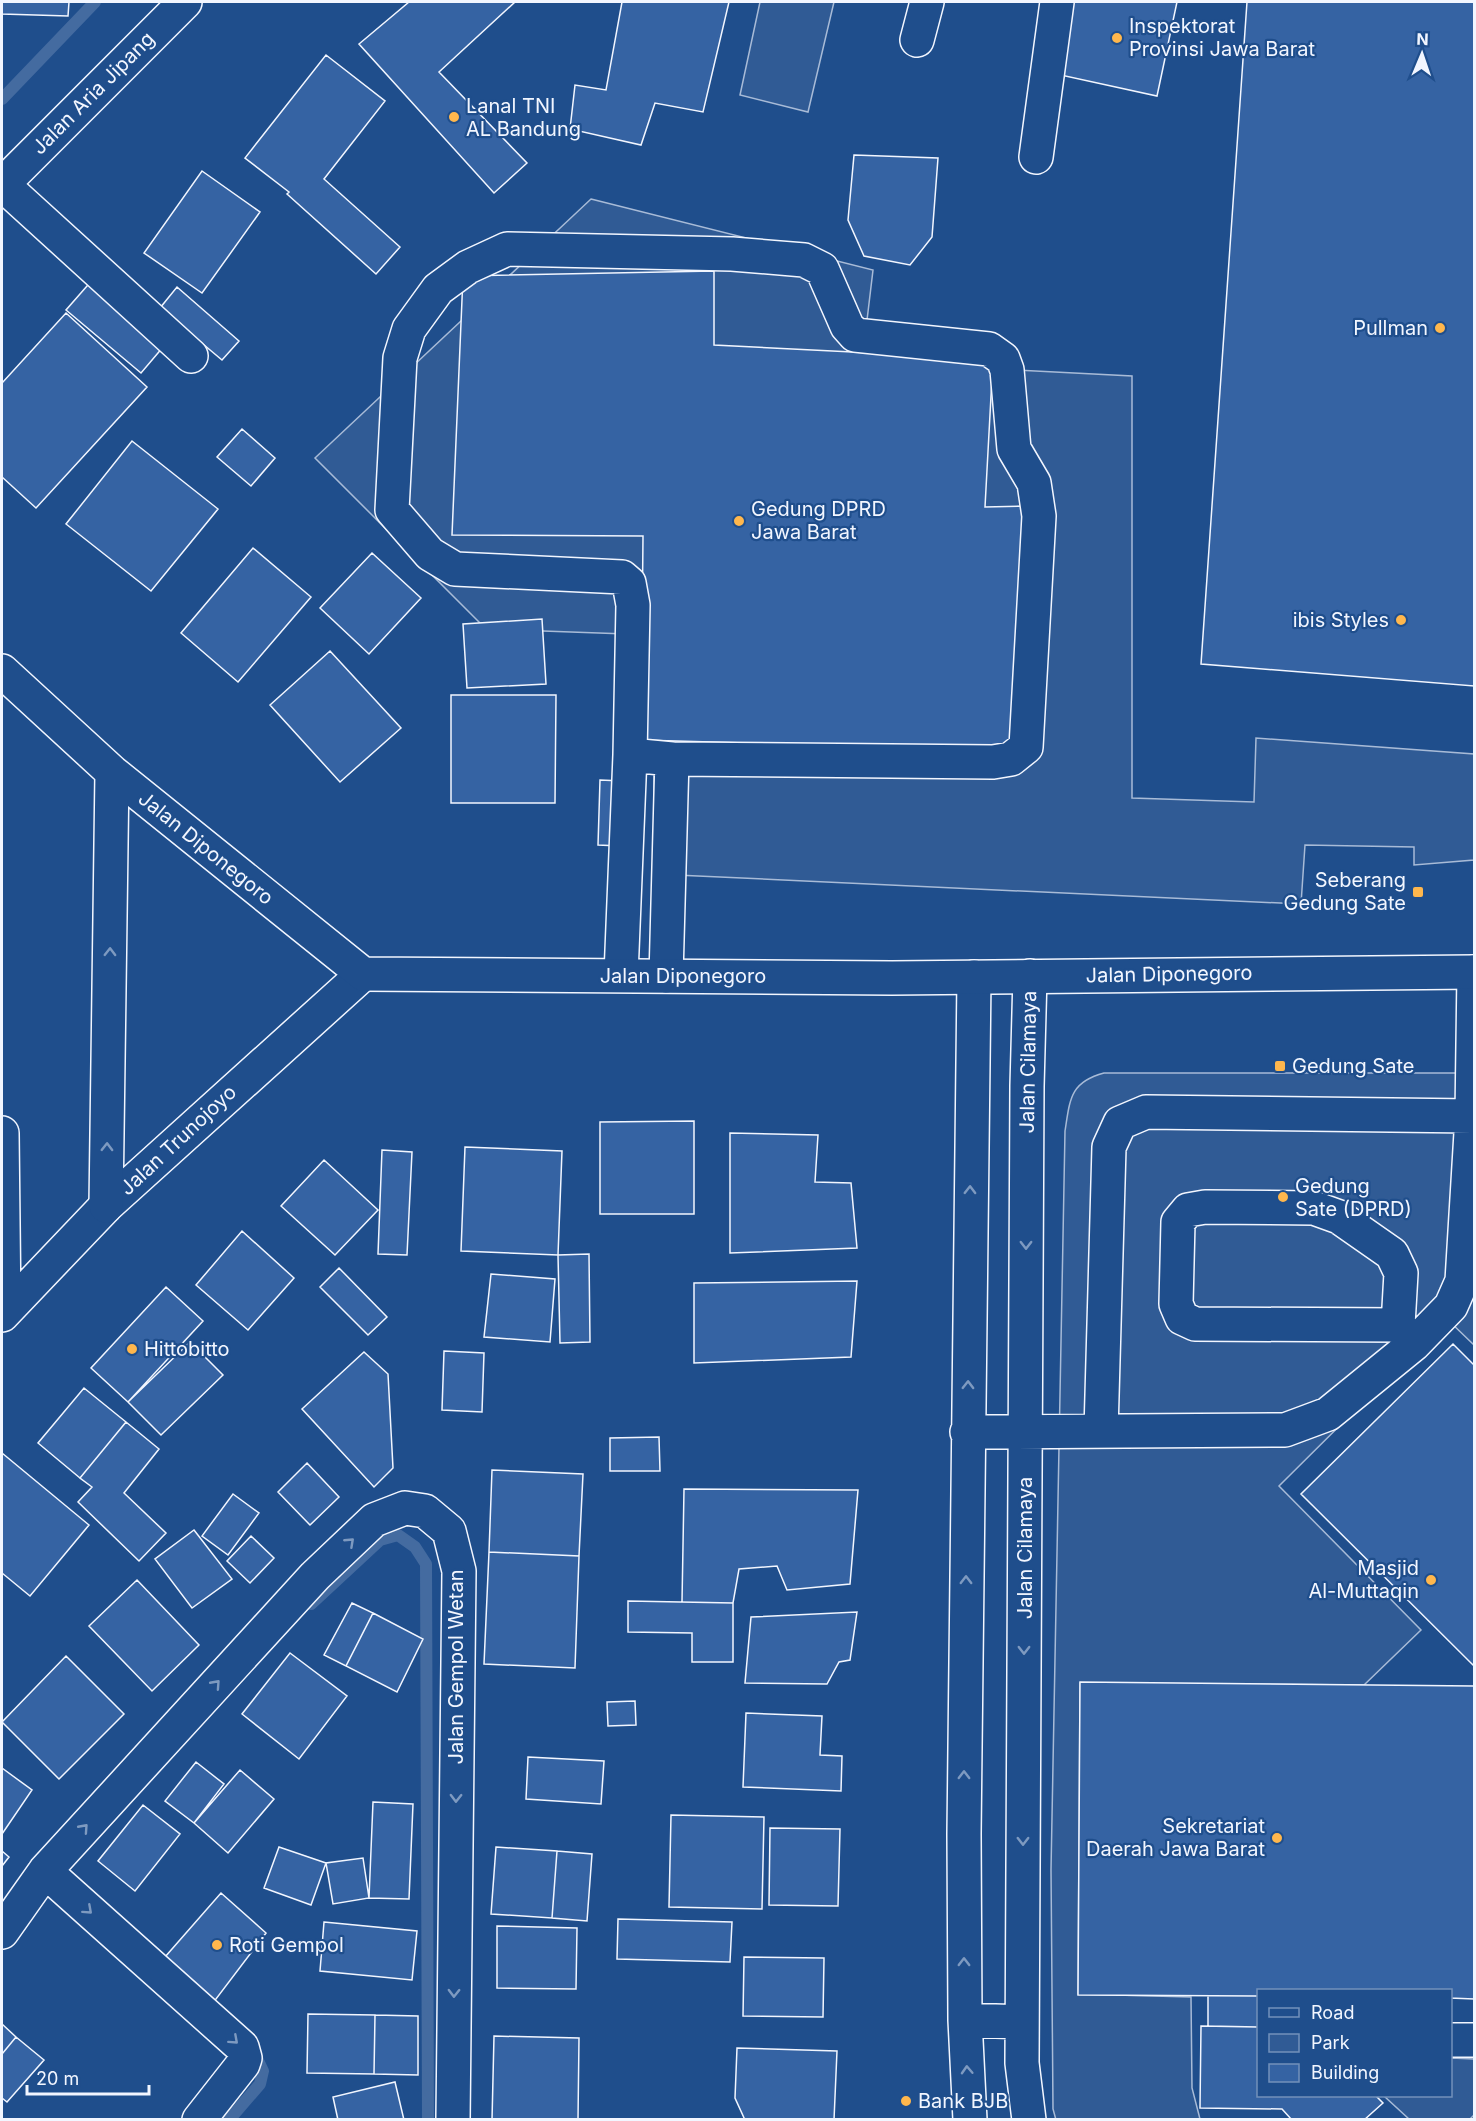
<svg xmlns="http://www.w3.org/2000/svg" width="1476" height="2121" viewBox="0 0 1476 2121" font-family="Inter,sans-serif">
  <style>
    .green { fill: #305b95; stroke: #a8bbd7; stroke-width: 1.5 }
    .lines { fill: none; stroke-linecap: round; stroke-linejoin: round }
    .stream { stroke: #446ba0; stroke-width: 12 }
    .building { fill: #3563a3; stroke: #f2f6ff; stroke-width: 1.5 }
    .minor-casing { stroke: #f2f6ff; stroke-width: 36 }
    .major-casing { stroke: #f2f6ff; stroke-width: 36 }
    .minor { stroke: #1f4e8c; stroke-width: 33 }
    .major { stroke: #1f4e8c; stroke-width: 33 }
    .oneway { stroke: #7e9ac0 }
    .poi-dot { fill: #ffb74d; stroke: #1f4e8c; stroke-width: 2 }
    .labels { text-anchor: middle; stroke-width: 4.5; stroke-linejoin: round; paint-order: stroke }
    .poi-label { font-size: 20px; fill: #f2f6ff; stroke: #1f4e8c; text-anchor: start }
    .street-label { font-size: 20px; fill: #f2f6ff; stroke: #1f4e8c }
  </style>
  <rect width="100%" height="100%" fill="#1f4e8c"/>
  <path class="green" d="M760,2H834L808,112L740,95Z
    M591,199L873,270L862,362L1132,376V798L1254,802L1256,738L1474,754V860L1414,865V847L1305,845L1301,904L654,874V635L486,629L315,458Z
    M1104,1073H1474V1345L1447,1319L1279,1486L1421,1630L1364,1685L1080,1683L1078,1994L1191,1997L1192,2088L1200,2119L1056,2120L1053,2109L1051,1870L1065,1131C1070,1099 1070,1082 1104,1073Z
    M1451,2058L1474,2059V2115L1470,2119H1409L1384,2096H1450Z"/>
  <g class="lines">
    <path class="stream" d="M2,99L95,2
      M311,1604L380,1540L398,1535L415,1547L426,1564L428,2120
      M229,2120L260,2084L263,2071L254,2052"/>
  </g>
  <path class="building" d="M2,2H69L68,16L2,14Z
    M409,2H515L439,72L527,163L494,193L359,44Z
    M622,2H729L703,112L655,103L641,145L570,129L575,85L606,90Z
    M1073,2H1177L1157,96L1056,74Z
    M1247,2H1474V686L1201,664Z
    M326,55L385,101L324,179L400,247L376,274L287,194L289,192L245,158Z
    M854,155L938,158L932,237L910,265L864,256L848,220Z
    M202,171L260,212L202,293L144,253Z
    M714,271V345L993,359L985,507L1025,506L1019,751L641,740L643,536L452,535L463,276Z
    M94,278L169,340L141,373L66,310Z
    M177,287L239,341L222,360L160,308Z
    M66,313L147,387L36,508L2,477V383Z
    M242,429L275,458L251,486L217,457Z
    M132,441L218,509L151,591L66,524Z
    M253,548L311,597L238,682L181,633Z
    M372,553L421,598L369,654L320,608Z
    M542,619L546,684L467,688L463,624Z
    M330,651L401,728L340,782L270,705Z
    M451,695H556L555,803H451Z
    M600,780L622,781L620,846L598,845Z
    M694,1121V1214H600V1122Z
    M730,1133L818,1135L815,1182L851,1183L857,1248L730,1253Z
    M465,1147L562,1151L558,1255L461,1251Z
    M382,1150L412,1152L407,1255L378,1254Z
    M324,1160L378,1210L335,1255L281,1206Z
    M242,1231L294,1278L248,1330L196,1285Z
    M589,1254L590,1342L560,1343L558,1255Z
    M339,1268L387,1317L368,1335L320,1287Z
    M491,1274L555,1279L550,1342L484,1337Z
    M857,1281L851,1357L694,1363V1283Z
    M166,1287L203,1321L128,1402L91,1368Z
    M190,1342L223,1375L161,1435L128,1402Z
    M1453,1344L1474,1365V1666L1301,1494Z
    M444,1351L484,1353L482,1412L442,1410Z
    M364,1352L388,1374L393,1468L374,1487L302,1409Z
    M84,1388L126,1422L80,1478L38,1443Z
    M126,1422L159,1449L124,1493L166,1533L139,1561L78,1502L92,1487L80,1478Z
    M659,1437L660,1471H610V1438Z
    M2,1453L89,1525L30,1596L2,1573Z
    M307,1463L339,1497L310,1525L278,1492Z
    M492,1470L583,1474L579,1556L489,1552Z
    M684,1489L858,1490L850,1584L787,1590L777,1566L739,1569L733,1603L682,1602Z
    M233,1494L259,1513L228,1555L202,1536Z
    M194,1530L232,1579L192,1608L155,1559Z
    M251,1536L274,1558L250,1583L227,1561Z
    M489,1552L579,1556L575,1668L484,1664Z
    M137,1580L199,1645L152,1691L89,1626Z
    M628,1601L733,1603V1662H692V1633L628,1632Z
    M352,1603L373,1613L346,1666L324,1655Z
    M857,1612L850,1660L839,1662L827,1684L745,1683L751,1617Z
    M373,1613L423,1639L397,1692L346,1666Z
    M290,1653L347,1696L299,1759L242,1714Z
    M66,1656L124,1714L59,1779L2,1722Z
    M1080,1682L1474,1686V1999L1450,1998V1990H1258V1996L1078,1995Z
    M635,1701L636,1725L608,1726L607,1702Z
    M746,1713L822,1716L820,1755L842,1756L841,1791L743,1787Z
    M528,1757L604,1761L601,1804L526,1799Z
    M196,1762L224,1784L194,1823L165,1801Z
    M2,1768L32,1790L2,1834Z
    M240,1770L274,1799L228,1853L194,1823Z
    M373,1802L413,1804L409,1899L369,1898Z
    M143,1805L180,1834L135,1891L98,1861Z
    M671,1815L764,1817L762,1909L669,1907Z
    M770,1828L840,1829L838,1906L769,1905Z
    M279,1847L326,1863L311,1905L264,1888Z
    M496,1847L557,1851L552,1918L491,1914Z
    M2,1851L9,1857L2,1866Z
    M557,1851L592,1854L587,1921L552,1918Z
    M363,1858L369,1898L333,1904L326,1863Z
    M221,1893L266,1933L213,2003L165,1957Z
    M618,1919L732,1922L730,1962L617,1959Z
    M324,1922L417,1931L412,1980L320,1971Z
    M497,1926L577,1928L576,1989L497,1988Z
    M744,1957L824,1958L823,2017L743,2016Z
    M1208,1996H1258V2027L1208,2026Z
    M308,2014L375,2015L374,2074L307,2073Z
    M375,2015L418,2016V2075L374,2074Z
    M2,2024L16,2037L2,2054Z
    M1201,2026L1258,2027V2096H1376L1383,2103L1364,2120H1292L1282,2109L1200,2108Z
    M494,2036L579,2038L578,2120H492Z
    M16,2037L44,2060L7,2102L2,2098V2054Z
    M737,2048L837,2051L834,2120H745L735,2098Z
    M395,2082L404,2120H338L333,2097Z"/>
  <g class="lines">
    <defs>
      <path id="minor" d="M917,40L927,2
        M1036,157L1057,2
        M2,184L191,356
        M2,185L185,2
        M621,975L630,755
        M666,976L672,759L993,762L1011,759L1026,747L1039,516L1034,483L1014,449L1007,370L1003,359L989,349L855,335L847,326L822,269L804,260L732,254L507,249L468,267L438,289L409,329L400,358L392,510L430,554L455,569L622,577L629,583L633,605L630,755L672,759
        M2,1133L4,1313
        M2,1315L106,1206L363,974
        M1398,1325L1401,1273L1392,1254L1339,1217L1314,1208L1205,1207L1188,1210L1178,1222L1176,1304L1182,1318L1195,1324L1398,1325L1414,1344
        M1101,1431L1109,1147L1120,1123L1146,1112L1472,1116
        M967,1432L1285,1430L1328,1414L1414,1344L1451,1306L1462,1281L1472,1116L1474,972
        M45,1871L242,2047L245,2058L243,2064L199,2120
        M2,1932L45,1871L315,1576L374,1520L405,1508L425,1511L449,1531L459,1571L453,2120
        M965,2020L1022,2022
        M1450,2040H1474
        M970,2120L965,2020L964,1834L974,977
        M1029,2120L1022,2063L1027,1086L1030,976"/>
      <path id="major" d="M2,671L112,772L363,974L892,978L1474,972
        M106,1206L112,772"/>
    </defs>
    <use href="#minor" class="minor-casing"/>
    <use href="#major" class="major-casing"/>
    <use href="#minor" class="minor"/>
    <use href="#major" class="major"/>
  </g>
  <defs><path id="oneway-chevron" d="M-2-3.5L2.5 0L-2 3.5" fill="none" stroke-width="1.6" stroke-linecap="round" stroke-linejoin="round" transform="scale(1.5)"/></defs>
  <g class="oneway">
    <use href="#oneway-chevron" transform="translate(110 952) rotate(-89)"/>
    <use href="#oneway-chevron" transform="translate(107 1147) rotate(-89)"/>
    <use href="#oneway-chevron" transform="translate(970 1190) rotate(-89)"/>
    <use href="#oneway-chevron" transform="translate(1026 1245) rotate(90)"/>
    <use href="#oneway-chevron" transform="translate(968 1385) rotate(-89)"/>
    <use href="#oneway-chevron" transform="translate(350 1542) rotate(-43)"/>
    <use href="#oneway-chevron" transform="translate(966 1580) rotate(-90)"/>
    <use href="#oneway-chevron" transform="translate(1024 1650) rotate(90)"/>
    <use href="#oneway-chevron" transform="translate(216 1684) rotate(-48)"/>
    <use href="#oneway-chevron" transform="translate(964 1775) rotate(-90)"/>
    <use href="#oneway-chevron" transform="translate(456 1798) rotate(91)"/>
    <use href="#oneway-chevron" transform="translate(84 1828) rotate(-48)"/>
    <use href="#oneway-chevron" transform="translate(1023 1841) rotate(90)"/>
    <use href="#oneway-chevron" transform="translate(88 1910) rotate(42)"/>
    <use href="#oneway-chevron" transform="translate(964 1962) rotate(-90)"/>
    <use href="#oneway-chevron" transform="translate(454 1993) rotate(91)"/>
    <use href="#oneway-chevron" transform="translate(234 2040) rotate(42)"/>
    <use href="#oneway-chevron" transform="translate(967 2070) rotate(-93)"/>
  </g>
  <g class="poi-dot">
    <circle cx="1117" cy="38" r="6"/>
    <circle cx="454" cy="117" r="6"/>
    <circle cx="1440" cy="328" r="6"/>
    <circle cx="739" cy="521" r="6"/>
    <circle cx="1401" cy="620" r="6"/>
    <rect x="1412" y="886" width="12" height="12" rx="3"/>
    <rect x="1274" y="1060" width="12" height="12" rx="3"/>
    <circle cx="1283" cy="1197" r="6"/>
    <circle cx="132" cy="1349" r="6"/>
    <circle cx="1431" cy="1580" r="6"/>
    <circle cx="1277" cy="1838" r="6"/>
    <circle cx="217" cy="1945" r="6"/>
    <circle cx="906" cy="2101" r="6"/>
  </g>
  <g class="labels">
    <g class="poi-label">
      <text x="1129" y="33">Inspektorat<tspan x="1129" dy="23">Provinsi Jawa Barat</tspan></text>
      <text x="466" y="113">Lanal TNI<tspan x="466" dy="23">AL Bandung</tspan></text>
      <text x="1428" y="335" text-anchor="end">Pullman</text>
      <text x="751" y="516">Gedung DPRD<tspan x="751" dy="23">Jawa Barat</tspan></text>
      <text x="1389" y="627" text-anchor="end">ibis Styles</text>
      <text x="1406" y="887" text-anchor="end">Seberang<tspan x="1406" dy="23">Gedung Sate</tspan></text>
      <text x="1292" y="1073">Gedung Sate</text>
      <text x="1295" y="1193">Gedung<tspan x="1295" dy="23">Sate (DPRD)</tspan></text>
      <text x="144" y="1356">Hittobitto</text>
      <text x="1419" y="1575" text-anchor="end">Masjid<tspan x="1419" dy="23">Al-Muttaqin</tspan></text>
      <text x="1265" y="1833" text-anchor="end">Sekretariat<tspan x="1265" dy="23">Daerah Jawa Barat</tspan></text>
      <text x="229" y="1952">Roti Gempol</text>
      <text x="918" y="2108">Bank BJB</text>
    </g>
    <g class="street-label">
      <text transform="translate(93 93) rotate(-45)" y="7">Jalan Aria Jipang</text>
      <text transform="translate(206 848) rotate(39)" y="7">Jalan Diponegoro</text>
      <text transform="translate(1169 974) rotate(-1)" y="7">Jalan Diponegoro</text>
      <text x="683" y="983">Jalan Diponegoro</text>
      <text transform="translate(1028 1062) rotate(-89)" y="7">Jalan Cilamaya</text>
      <text transform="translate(178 1140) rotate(-43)" y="7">Jalan Trunojoyo</text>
      <text transform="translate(1025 1548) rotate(-90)" y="7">Jalan Cilamaya</text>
      <text transform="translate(456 1667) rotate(-90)" y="7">Jalan Gempol Wetan</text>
    </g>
  </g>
  <rect width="1476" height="2121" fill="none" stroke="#f2f6ff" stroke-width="6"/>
  <rect x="1257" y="1989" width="195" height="108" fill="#1f4e8c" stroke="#7391ba" stroke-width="1.5"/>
  <rect x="1269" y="2008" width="30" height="9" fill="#1f4e8c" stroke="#7391ba" stroke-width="1.5"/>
  <text x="1311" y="2019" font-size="18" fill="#f2f6ff">Road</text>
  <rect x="1269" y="2034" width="30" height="18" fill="#305b95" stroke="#7391ba" stroke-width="1.5"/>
  <text x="1311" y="2049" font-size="18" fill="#f2f6ff">Park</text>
  <rect x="1269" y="2064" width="30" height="18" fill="#3563a3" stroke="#7391ba" stroke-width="1.5"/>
  <text x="1311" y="2079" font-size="18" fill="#f2f6ff">Building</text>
  <g transform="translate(1422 54) rotate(2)" stroke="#1f4e8c" stroke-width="4.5" paint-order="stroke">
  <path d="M0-4.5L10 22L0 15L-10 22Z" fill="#f2f6ff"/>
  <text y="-9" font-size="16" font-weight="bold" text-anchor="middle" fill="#f2f6ff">N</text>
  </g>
  <path d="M27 2085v9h122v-9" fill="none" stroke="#f2f6ff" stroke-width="3"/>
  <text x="36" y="2085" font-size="18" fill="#f2f6ff" stroke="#1f4e8c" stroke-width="4.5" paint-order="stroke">20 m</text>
</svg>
